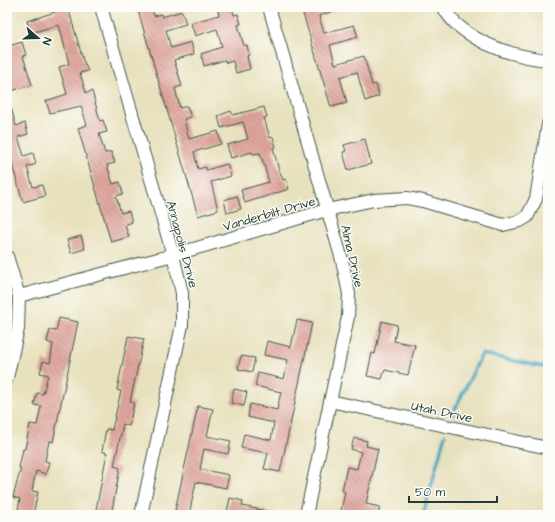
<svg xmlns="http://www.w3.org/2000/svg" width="555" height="522" viewBox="0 0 555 522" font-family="'Architects Daughter',sans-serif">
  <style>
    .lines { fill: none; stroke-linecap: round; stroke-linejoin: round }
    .stream { stroke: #46a7c5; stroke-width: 3.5 }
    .building { fill: url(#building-back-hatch) }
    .street-casing { stroke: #3d5649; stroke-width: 14 }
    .street { stroke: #fff; stroke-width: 12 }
    .labels { text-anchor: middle; stroke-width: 3; stroke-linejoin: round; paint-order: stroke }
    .street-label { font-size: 13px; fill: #1f3d34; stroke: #fdfcf7 }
  </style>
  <defs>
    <pattern id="building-back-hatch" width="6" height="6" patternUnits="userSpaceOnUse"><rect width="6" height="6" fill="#dfa69d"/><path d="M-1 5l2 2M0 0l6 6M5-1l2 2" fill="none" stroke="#b48881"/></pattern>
  </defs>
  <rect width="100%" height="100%" fill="#fdfcf7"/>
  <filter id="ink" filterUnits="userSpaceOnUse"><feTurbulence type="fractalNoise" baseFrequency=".025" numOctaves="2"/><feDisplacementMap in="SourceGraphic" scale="8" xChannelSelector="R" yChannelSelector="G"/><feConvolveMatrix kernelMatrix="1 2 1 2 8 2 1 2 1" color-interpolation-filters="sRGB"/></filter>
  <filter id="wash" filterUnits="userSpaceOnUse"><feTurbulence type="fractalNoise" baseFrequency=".012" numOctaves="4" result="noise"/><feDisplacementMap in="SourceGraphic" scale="16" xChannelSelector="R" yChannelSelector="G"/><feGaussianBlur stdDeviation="0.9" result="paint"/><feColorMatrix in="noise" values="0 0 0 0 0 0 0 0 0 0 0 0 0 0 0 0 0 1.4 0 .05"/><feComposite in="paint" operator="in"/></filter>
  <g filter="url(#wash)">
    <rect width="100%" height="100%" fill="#e8e1be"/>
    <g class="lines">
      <path class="stream" d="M452,415L482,354L548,368
        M423,515L445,435"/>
    </g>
    <g id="blocks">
      <path class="building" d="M54,7H68L83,60L88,71L80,73L86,93L92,91L100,121L103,120L107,132L99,134L105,153L111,152L115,163L107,165L113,184L120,182L123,194L116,196L121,213L129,211L132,222L125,225L129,237L111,242L78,128L87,125L81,106L50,113L46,101L67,94L59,67L69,64L59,25L30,33L27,21L55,12Z
        M137,7H152L154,16L161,14L162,17L182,11L186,24L166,30L171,48L191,42L194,54L174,60L182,86L175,88L180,108L187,106L191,117L184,119L189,139L218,131L221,144L194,152L198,169L206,167V170L227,164L231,176L211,182L218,210L198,216Z
        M217,7H232L234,15L238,14L241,24L238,25L244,46L247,45L249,55L247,56L250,69L236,73L233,61L226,63L225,60L204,66L201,54L222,47L217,29L195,36L191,23L219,15Z
        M301,7H339L340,9L319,16L324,33L354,25L358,37L330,45L335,64L364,56L372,85L376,84L379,96L365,101L357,72L340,77L347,103L331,107Z
        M22,42L26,55L23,56L32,85L7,92V55H11L9,46Z
        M7,104H10L16,126L25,123L28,134L18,137L24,156L33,153L36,164L27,167L33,187L42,185L45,196L23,202L7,147Z
        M264,107L267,117L264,118L270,138L273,137L276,147L273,148L278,167L283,180L286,179L289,189L245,203L241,190L269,182L264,165L260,153L253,154L252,152L231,158L227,145L248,139L243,122L221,128L218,116L231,111L233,115Z
        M365,139L371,164L348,170L343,152L346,151L344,145Z
        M237,196L241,209L227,213L224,200Z
        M81,236L85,249L71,253L67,240Z
        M59,318L78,322L53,442L49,441L45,461L49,462L46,474L36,471L32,491L38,492L33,515H17L20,499L13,497L21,468H19L23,449H25L30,424L37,425L41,406L34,405L37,393L43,394L48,375L40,373L43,361L50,363L53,344L47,342L50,330L56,331Z
        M297,320L312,323L280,472L264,469L268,453L241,448L244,434L271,440L274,423L248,417L250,404L277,410L281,392L255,386L258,373L284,379L288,360L264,355L267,341L291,347Z
        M382,321L397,325L394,341L415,345L408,375L385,370L382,379L367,376L372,353L375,354Z
        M128,336L144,339L130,402L134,403L129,426L123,424L114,466L120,468L111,515H95L107,453L102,451L106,429L112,430L121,391L117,390Z
        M241,356L255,358L252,372L238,369Z
        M234,389L247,392L244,406L231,403Z
        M198,406L213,409L207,436L231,441L228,454L204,449L200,469L229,475L226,488L196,482L189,515H174Z
        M354,438L367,441L366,446L378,449L366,504L380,507L378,515H340L345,492L342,491L347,467L357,469L361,452L351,449Z
        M230,498L243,501L242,506L267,511L266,515H243L227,512Z"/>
    </g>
  </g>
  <g filter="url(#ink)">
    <use href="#blocks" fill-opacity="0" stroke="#3d5649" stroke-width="1"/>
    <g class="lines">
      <defs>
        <path id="street" d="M101,7L173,255L182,293V325L141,515
          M269,7L342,260L349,294L348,317L306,515
          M442,7C447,13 451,19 456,24C481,46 516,57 548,60
          M7,256L19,296L18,329L7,378
          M19,296L173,255L327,210L374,200L407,198L423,201L503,225L520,221L527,217L536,199L548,124
          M330,401L548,448"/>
      </defs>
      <use href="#street" class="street-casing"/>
      <use href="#street" class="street"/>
    </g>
  </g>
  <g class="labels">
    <g class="street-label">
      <text transform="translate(269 213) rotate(-16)" y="5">Vanderbilt Drive</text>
      <text transform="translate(183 244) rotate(75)" y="5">Annapolis Drive</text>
      <text transform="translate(353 256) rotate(77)" y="5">Alma Drive</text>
      <text transform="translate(442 411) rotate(12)" y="5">Utah Drive</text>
    </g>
  </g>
  <rect width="555" height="522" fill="none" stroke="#fdfcf7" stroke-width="24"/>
  <g transform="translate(38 38) rotate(110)" stroke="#fdfcf7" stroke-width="3" paint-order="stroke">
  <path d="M0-3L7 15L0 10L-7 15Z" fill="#1f3d34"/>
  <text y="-6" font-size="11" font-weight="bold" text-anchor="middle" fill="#1f3d34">N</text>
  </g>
  <path d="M409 496v6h88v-6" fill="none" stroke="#1f3d34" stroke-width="2"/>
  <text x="415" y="496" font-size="12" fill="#1f3d34" stroke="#fdfcf7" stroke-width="3" paint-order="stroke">50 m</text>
</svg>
